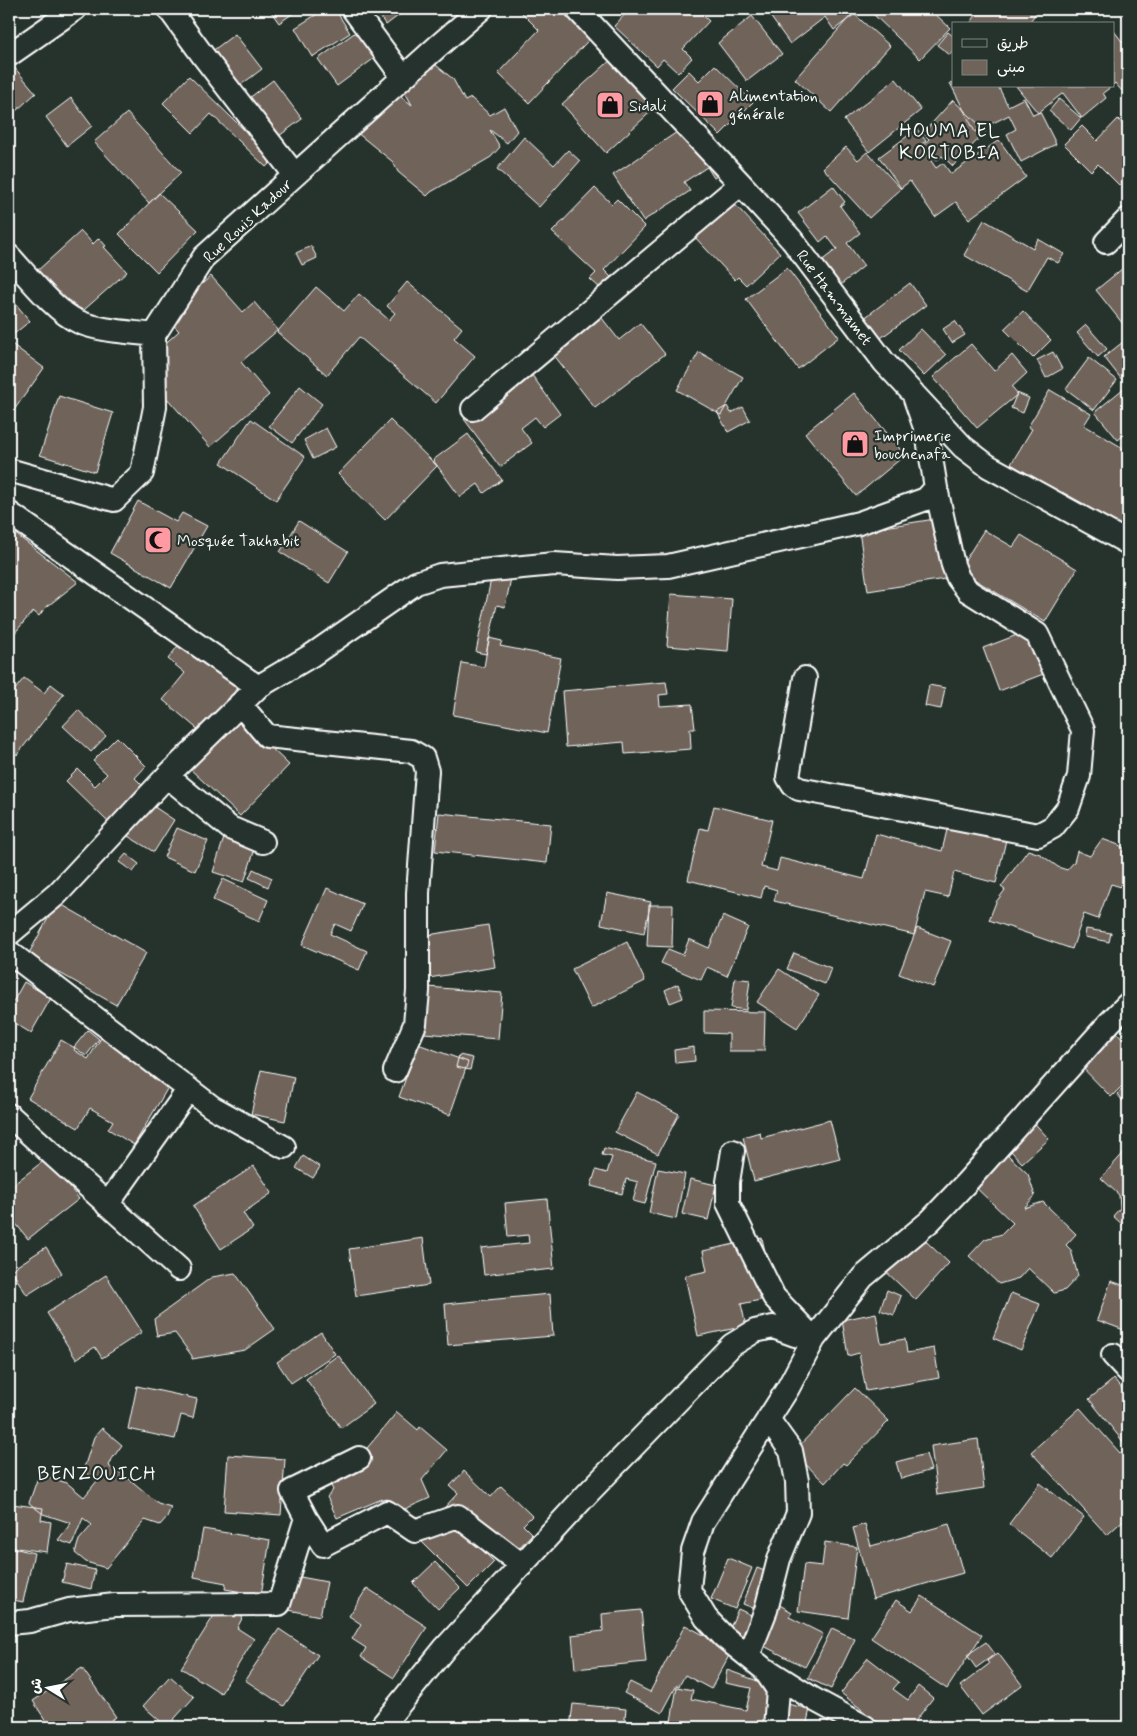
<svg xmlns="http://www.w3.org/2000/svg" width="1137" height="1736" viewBox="0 0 1137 1736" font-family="Mynerve,'Playpen Sans Arabic',sans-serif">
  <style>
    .building { fill: #6f635a; stroke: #fff }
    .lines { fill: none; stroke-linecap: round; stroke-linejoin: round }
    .minor-casing { stroke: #fff; stroke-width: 26 }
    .minor { stroke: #26332d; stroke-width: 22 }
    .labels { text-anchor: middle; stroke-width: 4.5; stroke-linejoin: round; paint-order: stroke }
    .poi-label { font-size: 16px; fill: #fff; stroke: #26332d; text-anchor: start }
    .street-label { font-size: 16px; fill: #fff; stroke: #26332d }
    .quarter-label { font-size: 19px; letter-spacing: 1px; fill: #fff; stroke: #26332d }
  </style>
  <rect width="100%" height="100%" fill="#26332d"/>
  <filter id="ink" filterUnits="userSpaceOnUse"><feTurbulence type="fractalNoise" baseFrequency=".02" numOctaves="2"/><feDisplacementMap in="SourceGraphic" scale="10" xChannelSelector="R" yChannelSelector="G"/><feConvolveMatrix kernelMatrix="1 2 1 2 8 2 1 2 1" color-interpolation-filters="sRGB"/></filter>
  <g filter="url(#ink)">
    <path class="building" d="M269,9H297L298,10L279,23Z
      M325,9H335L350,33L312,57L295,28Z
      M374,9H407L386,25Z
      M518,9H582L601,27L529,103L498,73L539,30Z
      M630,9H696L709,21L683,49L692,58L678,73L663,59L657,66L614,26Z
      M765,9H855L856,13L834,30L825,17L790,44Z
      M876,9H930L950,28L920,59L872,13Z
      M980,9H1039L1028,24H970Z
      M853,13L890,46L831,112L795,79Z
      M752,16L782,54L747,81L718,43Z
      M357,31L376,57L337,86L318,59Z
      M1114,31L1128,49V86L1122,91L1115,83L1113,85Z
      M948,32L953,36V51L950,55L937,45Z
      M235,34L262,69L234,90L207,55Z
      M426,57L453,79L465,101L471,98L490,115L504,107L517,131L507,143L490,130L500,147L491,157L431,192L427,196L398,172L393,162L356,132L398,94L412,105L401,85Z
      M614,57L658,105L606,153L562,104Z
      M715,65L753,102L720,135L672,88L689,71L699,81Z
      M13,66L36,93L16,111L9,102V70Z
      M189,76L274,159L266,167L211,114L193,133L163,103Z
      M896,79L921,110L869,152L844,120Z
      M273,80L302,119L268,144L240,105Z
      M953,82V86H998L1008,106L1024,98L1033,115L1040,112L1056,144L1021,162L1007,134L1016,129L1009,115L975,132L950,83Z
      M1016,86H1112L1103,93L1106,98L1082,118L1063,93L1038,113Z
      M71,98L92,126L67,146L46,117Z
      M1059,99L1081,118L1071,130L1049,111Z
      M953,100L986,131L953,166L942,156L937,160L922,147L929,139L923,133Z
      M127,113L181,173L149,203L94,142Z
      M1118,119L1128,130V176L1119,185L1098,164L1091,171L1064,144L1082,126L1097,141Z
      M692,122L724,172L714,178L707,167L684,182L690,191L643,221L613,175Z
      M917,129L926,141L920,145L936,168L943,163L951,174L999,140L1026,177L969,219L956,202L935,217L910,181L901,188L879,157Z
      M524,137L554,165L568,150L580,161L539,207L497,169Z
      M846,147L858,160L867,152L901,189L869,218L823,168Z
      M833,186L845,202L840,206L860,233L847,243L864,266L839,286L820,262L837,249L827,236L820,242L798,213Z
      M595,188L612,204L617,199L645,227L604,270L611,277L600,288L590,279L596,273L552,232Z
      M159,193L198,230L157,272L119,234Z
      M729,198L780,253L746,285L738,277L735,280L692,234Z
      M984,220L1033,248L1038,239L1064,254L1058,263L1047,257L1027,291L964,255Z
      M81,231L93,244L99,238L106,246L104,247L127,272L76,317L36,272Z
      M311,246L317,258L302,265L296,253Z
      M1128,264V320L1123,324L1096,290Z
      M787,268L839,337L798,369L746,299Z
      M211,276L243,312L254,302L278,330L241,362L269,395L210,447L151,380L149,358L179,331L165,316Z
      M407,282L462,328L454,338L475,356L436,403L359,337L327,375L277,332L316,287L344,311L359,294L389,320L395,313L387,306Z
      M910,283L926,305L878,340L863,319Z
      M9,296L30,321L9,338Z
      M1023,311L1051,340L1033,358L1004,329Z
      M598,313L619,340L640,323L665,354L595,408L550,350Z
      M955,321L965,335L952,343L943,329Z
      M1086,325L1107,349L1098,357L1077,333Z
      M921,329L946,355L924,376L899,350Z
      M1128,338V383L1126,385L1104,357Z
      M9,342L44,368L9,417Z
      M971,344L994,371L1012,355L1027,373L1012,387L1018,394L977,428L933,377Z
      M699,352L743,377L721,415L677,390Z
      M1053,352L1062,369L1046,378L1037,360Z
      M1089,358L1117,380L1094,410L1066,389Z
      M529,371L560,414L543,427L535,417L521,428L532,443L500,467L464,419Z
      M300,386L322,404L292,443L269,426Z
      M1128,387V432L1118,440L1095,412L1124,388L1126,389Z
      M1050,390L1091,414L1084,425L1128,451V535L1082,507L1084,504L1062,492L1061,493L1011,464L1032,429L1028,427Z
      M854,393L905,455L856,496L805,433Z
      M1017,393L1029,398L1023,413L1011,408Z
      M59,396L113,413L95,472L40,455Z
      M727,406L731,413L743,407L750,420L728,432L717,412Z
      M251,419L305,457L276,500L221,463Z
      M390,420L437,466L385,520L338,474Z
      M326,428L336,447L313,459L304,440Z
      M468,434L502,480L484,493L478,484L460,497L433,460Z
      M138,501L176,522L182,513L207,526L171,588L110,553Z
      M954,516L964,576L868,591L859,531Z
      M299,521L348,552L329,583L280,552Z
      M9,529L78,582L44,609L39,616L33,611L9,640L13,646L9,650Z
      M984,530L1013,547L1021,535L1077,569L1045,622L959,570Z
      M492,574L511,578L505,607L497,605L486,654L476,652Z
      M671,594L732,599L728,651L667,646Z
      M1030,630L1046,673L999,691L983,648Z
      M489,638L502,641L500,646L561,658L547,733L453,715L462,663L484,667Z
      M183,639L239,686L201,732L163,700L185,673L168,659Z
      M24,678L44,693L51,684L64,694L17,755L9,748V688L13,692Z
      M666,682L668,694L659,695L660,706L692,704L695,729H690L691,749L625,754L624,742L566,747L562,691Z
      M929,685L945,688L941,709L925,706Z
      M78,710L106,736L91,752L63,726Z
      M237,715L289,765L240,816L188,767Z
      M117,737L146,766L135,778L144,787L109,823L66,781L78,769L95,786L107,774L93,761Z
      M147,802L174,820L154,852L126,835Z
      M714,806L772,820L761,867L777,871L780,858L864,879L876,834L942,851L951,813L1009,827L996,883L954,872L948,897L925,892L914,935L774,901L777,890L764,886L761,898L688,880L700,828L708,830Z
      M439,813L551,824L547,863L435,851Z
      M177,828L208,841L195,871L164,857Z
      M224,838L255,849L244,882L213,872Z
      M1102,839L1119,845L1128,851V866L1121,887L1111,884L1098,919L1084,914L1072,949L989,920L996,902L1005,890L1001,887L1028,850L1040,854L1058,867L1067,870L1074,862L1077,851L1090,856Z
      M126,854L139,864L133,872L119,862Z
      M253,869L272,878L268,887L249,878Z
      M223,879L268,900L259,921L213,900Z
      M327,888L363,904L351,931L335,924L330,934L367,951L359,970L302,945Z
      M607,893L651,902L644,933L601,924Z
      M57,902L146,953L116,1005L28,955Z
      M649,905H673L672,947L647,946Z
      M723,916L748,927L727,976L707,967L701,980L661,963L668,949L683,955L689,939L709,948Z
      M488,925L495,967L429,978L422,936Z
      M917,928L951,941L933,987L899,974Z
      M1086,929L1111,933L1109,942L1085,937Z
      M627,942L645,981L591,1008L572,969Z
      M794,953L831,968L825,984L787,969Z
      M779,969L819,995L797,1028L757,1002Z
      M735,978L750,980L746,1010L731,1008Z
      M24,982L51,998L31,1033L9,1020V1009Z
      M678,984L683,998L670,1003L665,990Z
      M428,987L502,993L498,1039L424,1033Z
      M704,1011L765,1012L764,1051H729V1034L704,1033Z
      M1110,1025L1128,1044V1062L1123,1067L1128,1073V1080L1111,1097L1075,1060Z
      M88,1030L99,1039L86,1056L74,1047Z
      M101,1038L125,1053L123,1056L170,1084L134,1145L108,1129L113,1121L90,1108L78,1128L28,1098L61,1040L75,1048L74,1050L88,1059Z
      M418,1044L468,1062L450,1115L399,1097Z
      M694,1047L695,1061L675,1063L674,1050Z
      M459,1055L473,1058L470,1070L456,1067Z
      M261,1070L294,1077L285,1121L251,1114Z
      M1128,1084V1107L1117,1094Z
      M637,1092L679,1114L658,1154L615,1132Z
      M1027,1115L1049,1139L1022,1163L1000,1139Z
      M830,1120L840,1159L754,1181L743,1137L760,1132L761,1138Z
      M604,1148L656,1161L645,1204L633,1201L638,1182L626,1179L622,1194L591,1186L596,1170L607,1173L612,1157L602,1155Z
      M1128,1148V1226H1124L1113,1216L1120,1208L1119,1195L1101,1178Z
      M1008,1155L1028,1174L1035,1196L1024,1208L1043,1202L1076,1234L1066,1245L1071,1250L1078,1276L1065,1290L1054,1293L1028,1268L1019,1278L999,1284L969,1256L985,1239L1002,1234L1013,1223L970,1182L991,1160Z
      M303,1156L320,1167L313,1178L296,1168Z
      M47,1158L79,1199L28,1239L9,1215V1188Z
      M254,1166L272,1193L243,1213L253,1228L221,1249L193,1206Z
      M658,1169L685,1174L676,1219L649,1213Z
      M690,1179L716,1185L708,1220L682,1214Z
      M547,1199L554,1269L534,1271V1269L484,1275L481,1248L529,1243L528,1235L508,1237L505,1203Z
      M914,1230L949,1263L916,1300L881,1267Z
      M423,1238L429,1285L356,1296L349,1249Z
      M762,1238L775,1297L741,1304L746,1326L698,1336L685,1276L707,1271L703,1251Z
      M46,1247L62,1273L27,1295L11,1270Z
      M235,1273L275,1329L245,1350L192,1359V1356L175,1333L157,1336L154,1319L212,1277Z
      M106,1275L142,1332L102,1358L95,1347L76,1359L47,1313Z
      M1111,1281L1128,1287V1319L1124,1330L1097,1320Z
      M887,1290L901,1296L894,1315L880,1310Z
      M1011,1293L1040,1304L1021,1350L993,1338Z
      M550,1294L553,1336L448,1345L445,1304Z
      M876,1313L881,1343L905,1339L907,1353L934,1348L939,1378L866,1391L859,1353L848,1356L842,1320Z
      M321,1332L335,1354L291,1383L277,1362Z
      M338,1355L374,1404L341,1428L306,1379Z
      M1114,1379L1125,1392L1128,1389V1448L1089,1399Z
      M137,1386L197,1399L193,1418L181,1415L175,1439L128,1429Z
      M855,1388L889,1421L846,1465L843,1463L825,1483L793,1452Z
      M1080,1408L1128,1462V1516L1107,1535L1031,1452Z
      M397,1412L418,1430L420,1427L447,1450L422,1480L430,1498L389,1516L382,1499L337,1518L327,1497L333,1490L324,1470L363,1453Z
      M102,1428L122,1445L112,1459L109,1466L116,1472L122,1473L158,1503L171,1507L167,1517L160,1525L145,1520L106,1568L86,1562L75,1553L79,1540L92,1525L83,1518L72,1545L58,1540L71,1523L43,1514L29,1503L39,1474L67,1483L84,1497L97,1481L83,1471L94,1437Z
      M978,1439L984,1488L937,1495L931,1446Z
      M926,1454L931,1470L901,1479L896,1462Z
      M228,1455L285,1459L281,1515L224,1511Z
      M464,1471L491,1497L501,1486L532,1516L523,1525L532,1534L503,1565L444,1508L458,1493L450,1486Z
      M1040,1483L1084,1517L1052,1558L1009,1524Z
      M12,1504L43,1508L41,1520L51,1522L47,1552L9,1547V1524Z
      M445,1512L494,1562L468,1588L418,1538Z
      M865,1524L871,1546L949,1524L963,1573L873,1599L853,1528Z
      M203,1529L270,1540L261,1595L225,1589L226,1583L194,1577Z
      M825,1542L857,1547L848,1618L798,1611L804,1564L822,1566Z
      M9,1547L34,1553L23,1602L9,1599Z
      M728,1558L752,1568L735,1609L711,1599Z
      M435,1562L460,1588L438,1609L413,1583Z
      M67,1564L95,1570L91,1589L62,1582Z
      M757,1568L772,1574L758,1610L743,1604Z
      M279,1573L327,1582L320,1616L273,1607Z
      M367,1588L427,1627L394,1678L361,1657L366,1648L352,1639L361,1624L349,1616Z
      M922,1596L982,1635L947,1689L871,1638L896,1600L912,1611Z
      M225,1598L246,1611L237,1628L254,1639L221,1693L181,1668Z
      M776,1603L792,1612L789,1617L823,1634L805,1667L756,1642Z
      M738,1609L758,1618L749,1639L729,1630Z
      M641,1610L646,1662L575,1669L572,1635L603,1631L602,1614Z
      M685,1625L732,1650L711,1689L685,1675L679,1686L677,1685L662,1713L624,1693L630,1682L650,1692Z
      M832,1628L855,1639L831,1689L808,1678Z
      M279,1629L318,1655L284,1706L245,1680Z
      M986,1642L995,1654L976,1668L967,1655Z
      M998,1653L1022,1685L982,1715L960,1686L989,1664L987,1661Z
      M868,1658L899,1682L893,1689L908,1700L918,1686L933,1698L911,1727H873L861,1719L866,1713L841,1693Z
      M82,1668L116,1717L101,1727H50L33,1701Z
      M727,1670L769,1685L764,1725L753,1723L752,1727H670L677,1687L693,1690L691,1699L746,1710L751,1688L725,1683Z
      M170,1676L194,1697L167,1727L143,1706Z
      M573,1704L626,1709L624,1727H570Z
      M787,1704L810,1709L807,1722L824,1725V1727H782Z
      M929,1719L939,1727H923Z"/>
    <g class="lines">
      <defs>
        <path id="minor" d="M169,9L204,57L295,175
          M353,9L403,77
          M577,9L741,184L792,240L884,362L963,447L988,466L1128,543
          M9,55L75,9
          M1106,242L1128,219
          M9,256C27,275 55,312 79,322C100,331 131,332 154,335
          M473,409L741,184
          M9,470L114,500L142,473L155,407L154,335L204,257L437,47L481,9
          M9,513L258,687L167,776L57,894L9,934
          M805,678L788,777L793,785L799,789L1038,835L1053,827L1068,808L1079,776L1083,730L1037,634L968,591L958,578L953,565L936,488
          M258,687L312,655L416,583L440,575L554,564L617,568L668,566L859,523L926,499L936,488L927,433L913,393
          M240,704L267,736L411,751L423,758L427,771L418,893V991L415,1024L395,1071
          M167,776L230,828L263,842
          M9,952L212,1107L284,1147
          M9,1115L179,1269
          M107,1205L189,1089
          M1113,1355L1128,1371
          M359,1458L292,1491L306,1518L323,1545L387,1512L415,1531L458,1516L522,1565
          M9,1623L30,1621L69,1610L115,1605L279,1604L306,1518
          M748,1656L766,1610L779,1559L798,1513L797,1481L791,1451L768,1419
          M769,1671L815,1700L865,1727
          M381,1727L445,1648L589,1492L732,1345L755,1331L773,1327L795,1335L814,1339L774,1297L728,1203V1182L733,1151
          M775,1727L778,1690L764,1669L724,1637L706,1618L689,1590L693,1551L703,1522L788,1388L814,1339L863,1277L930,1221L966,1183L1110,1022L1128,1004"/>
      </defs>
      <use href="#minor" class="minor-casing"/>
      <use href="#minor" class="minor"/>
    </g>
  </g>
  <defs>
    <symbol id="shop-square" viewBox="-11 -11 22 22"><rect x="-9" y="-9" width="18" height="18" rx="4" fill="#ff9aa2" stroke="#26332d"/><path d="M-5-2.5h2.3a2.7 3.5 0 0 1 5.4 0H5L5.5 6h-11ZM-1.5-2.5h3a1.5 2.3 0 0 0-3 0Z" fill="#111"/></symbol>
    <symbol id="mosque-square" viewBox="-11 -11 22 22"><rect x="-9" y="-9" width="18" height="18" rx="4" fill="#ff9aa2" stroke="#26332d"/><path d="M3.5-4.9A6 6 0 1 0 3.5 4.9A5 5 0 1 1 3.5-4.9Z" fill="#111"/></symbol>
  </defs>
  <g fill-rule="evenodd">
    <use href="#shop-square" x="694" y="88" width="32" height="32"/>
    <use href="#shop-square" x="594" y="89" width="32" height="32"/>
    <use href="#shop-square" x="839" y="428" width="32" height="32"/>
    <use href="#mosque-square" x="142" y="524" width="32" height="32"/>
  </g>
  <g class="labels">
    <g class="poi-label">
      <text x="729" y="101">Alimentation<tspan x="729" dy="18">générale</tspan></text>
      <text x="629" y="111">Sidali</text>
      <text x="874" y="441">Imprimerie<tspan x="874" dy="18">bouchenafa</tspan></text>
      <text x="177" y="546">Mosquée Takhabit</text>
    </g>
    <g class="street-label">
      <text transform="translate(247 220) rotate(-43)" y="6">Rue Rouis Kadour</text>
      <text transform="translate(835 297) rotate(53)" y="6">Rue Hammamet</text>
    </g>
    <g class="quarter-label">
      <text x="950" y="137">HOUMA EL<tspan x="950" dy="22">KORTOBIA</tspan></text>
      <text x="97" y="1480">BENZOUICH</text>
    </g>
  </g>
  <rect width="1137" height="1736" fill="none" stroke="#26332d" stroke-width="30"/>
  <rect x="15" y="15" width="1107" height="1706" fill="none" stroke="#fff" stroke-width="2" filter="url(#ink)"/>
  <rect x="952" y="22" width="162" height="65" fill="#26332d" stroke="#7d8581"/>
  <rect x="962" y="39" width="25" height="8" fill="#26332d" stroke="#7d8581"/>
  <text x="997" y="48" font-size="15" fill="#ffffff">طريق</text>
  <rect x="962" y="60" width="25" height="15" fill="#6f635a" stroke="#7d8581"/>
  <text x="997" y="72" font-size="15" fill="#ffffff">مبنى</text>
  <g transform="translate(48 1688) rotate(280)" stroke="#26332d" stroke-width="4" paint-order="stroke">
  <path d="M0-4L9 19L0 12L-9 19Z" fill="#ffffff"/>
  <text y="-8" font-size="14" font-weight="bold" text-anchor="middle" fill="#ffffff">ش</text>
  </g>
</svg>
